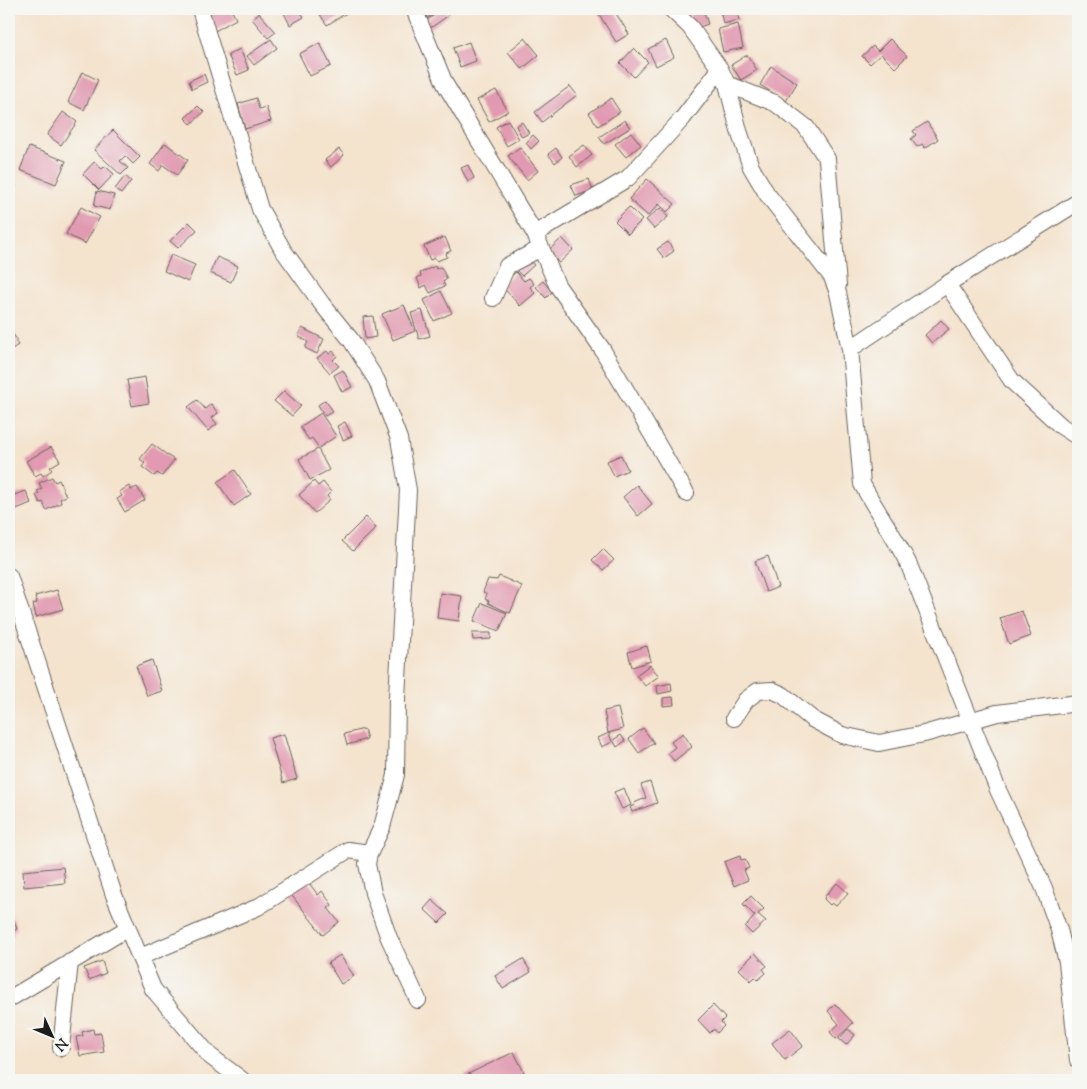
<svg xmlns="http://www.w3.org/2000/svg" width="1087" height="1089" viewBox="0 0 1087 1089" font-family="'Sorts Mill Goudy',serif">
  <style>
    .building { fill: #e19ab1 }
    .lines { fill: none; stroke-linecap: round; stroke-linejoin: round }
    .minor-casing { stroke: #68625a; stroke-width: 18 }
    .minor { stroke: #fff; stroke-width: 16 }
  </style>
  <rect width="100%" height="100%" fill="#f6f6f2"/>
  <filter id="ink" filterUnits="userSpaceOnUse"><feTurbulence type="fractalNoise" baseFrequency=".02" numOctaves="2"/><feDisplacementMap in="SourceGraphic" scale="10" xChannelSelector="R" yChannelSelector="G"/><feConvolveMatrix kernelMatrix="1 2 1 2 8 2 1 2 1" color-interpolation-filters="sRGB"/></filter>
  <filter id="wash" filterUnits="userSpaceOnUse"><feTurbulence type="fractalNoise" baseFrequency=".0096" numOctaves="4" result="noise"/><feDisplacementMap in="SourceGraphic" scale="20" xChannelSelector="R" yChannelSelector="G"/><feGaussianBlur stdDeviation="1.12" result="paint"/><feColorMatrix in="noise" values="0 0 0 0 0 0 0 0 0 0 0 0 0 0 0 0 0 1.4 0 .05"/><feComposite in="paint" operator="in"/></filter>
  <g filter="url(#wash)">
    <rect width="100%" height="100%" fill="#f4e3cd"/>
    <g id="blocks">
      <path class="building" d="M214,9H231L236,19L215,31L206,13Z
        M282,9H299L304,17L290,25Z
        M326,9H353L327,25L319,13Z
        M417,9H441L424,20Z
        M443,9L449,15L429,29L424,22Z
        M601,9H613L629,34L616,42L597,11Z
        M688,9H703L708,24L694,29Z
        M720,9H736L739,20L723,24Z
        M259,13L276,32L268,38L252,19Z
        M738,24L743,48L723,52L718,29Z
        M525,38L539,55L522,69L508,52Z
        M271,39L277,48L254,65L247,56Z
        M890,39L907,56L895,68L881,54L870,64L862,56L873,46L878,51Z
        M666,40L674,57L656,66L648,49Z
        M469,42L476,61L460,67L453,48Z
        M320,43L331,66L310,76L299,54Z
        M634,48L648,62L634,77L620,63Z
        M240,49L249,70L237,75L228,55Z
        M747,55L757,70L741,80L731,65Z
        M771,66L797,83L786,101L760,85Z
        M82,72L98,80L84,110L68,102Z
        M204,74L207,82L192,89L189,81Z
        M570,86L577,95L542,122L535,112Z
        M496,90L508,111L489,122L477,100Z
        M256,98L259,109L266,107L271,121L245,129L238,104Z
        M611,98L620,112L598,126L589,113Z
        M198,106L204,112L191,124L185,118Z
        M63,112L77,122L61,145L47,135Z
        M508,120L519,139L507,146L496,127Z
        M625,120L630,128L604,144L599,137Z
        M522,122L529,133L522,137L516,126Z
        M927,122L938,139L925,148L922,144L917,147L911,139L916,135L913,131Z
        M113,130L140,157L133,164L125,156L120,161L128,168L121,175L94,150Z
        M631,132L641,145L626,157L615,144Z
        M533,135L539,141L531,149L526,143Z
        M165,143L188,160L177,175L163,165L159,171L150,164Z
        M584,145L592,155L577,167L569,156Z
        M29,147L66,161L56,184L20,170Z
        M520,147L538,171L527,180L508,156Z
        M556,148L562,157L555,163L548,154Z
        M339,149L344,155L331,167L325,160Z
        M94,162L102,169L105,166L114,174L99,190L83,174Z
        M468,165L474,178L468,182L461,168Z
        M125,176L131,181L121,194L115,189Z
        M589,179L593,190L576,196L571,185Z
        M647,179L675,204L667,212L659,204L648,216L629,199Z
        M9,183L16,185L10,213H9Z
        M97,191L114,195L110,210L94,206Z
        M81,207L100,217L85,244L66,234Z
        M629,207L642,220L628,234L615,221Z
        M660,208L668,217L654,229L646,220Z
        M189,222L197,230L178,248L170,241Z
        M445,237L451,251L446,253L447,257L437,261L435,258L430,260L424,246Z
        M562,238L573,250L559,263L548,251Z
        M668,242L674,251L664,258L657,249Z
        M171,255L195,265L188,282L164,271Z
        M217,257L238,266L231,282L210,273Z
        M528,258L534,265L522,276L516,270Z
        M435,266L436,269L441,267L447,279L443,282L445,286L430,293L426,285L421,288L417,278L421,276L420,273Z
        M516,272L524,281L529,278L534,284L530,287L535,293L520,306L501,285Z
        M543,281L552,292L546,298L536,287Z
        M441,291L452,313L434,321L424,300Z
        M404,305L415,331L393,340L382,314Z
        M422,310L430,336L419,339L411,313Z
        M373,316L376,337L365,339L363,317Z
        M941,320L949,329L932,343L925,335Z
        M9,328L17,340L15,341L18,345L9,351Z
        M302,328L324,339L317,354L305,348L308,342L298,336Z
        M327,351L329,354L333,351L337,356L333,360L339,366L330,373L317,358Z
        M343,370L352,387L342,392L334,375Z
        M145,377L149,403L132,406L127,380Z
        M284,391L301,406L292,416L274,401Z
        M197,400L205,409L211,404L218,413L212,418L217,424L208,431L188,407Z
        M325,400L333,411L325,416L318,405Z
        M321,413L336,436L319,448L312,438L309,440L300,427Z
        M345,422L352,436L343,440L337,426Z
        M152,444L174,460L162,476L157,473L154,476L142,467L145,463L140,459Z
        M51,447L60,461L50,467L52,470L43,476L41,473L35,476L26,461Z
        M318,449L329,470L310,480L299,459Z
        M621,455L628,470L614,476L607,461Z
        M235,470L251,494L234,506L217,482Z
        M52,477L55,482L59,480L66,496L60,499L61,503L46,510L43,502L40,503L36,495L39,493L37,491L42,489L39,483Z
        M314,481L318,486L323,482L331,492L327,496L330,500L315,513L299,495Z
        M637,485L652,504L638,516L623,497Z
        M129,486L131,490L137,487L145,500L125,512L117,499L122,496L119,492Z
        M26,491L31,503L9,512V497Z
        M366,517L376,528L353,551L342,541Z
        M603,549L614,560L603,570L592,560Z
        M768,556L778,587L766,592L755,561Z
        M499,576L522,586L510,613L488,603L489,601L485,599L487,594L483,592L488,579L497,580Z
        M57,590L63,609L36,617L33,604L37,603L35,596Z
        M440,593L462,596L459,621L437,618Z
        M482,603L507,613L499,631L474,621Z
        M1022,611L1031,636L1009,644L1000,618Z
        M472,633H491V639L473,640Z
        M647,646L651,661L632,667L628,652Z
        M152,660L162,691L147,696L136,666Z
        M650,665L659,676L645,686L636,675Z
        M671,683L672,691L658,694L657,686Z
        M673,697L674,705L663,706V698Z
        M618,708L623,729L608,733L604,711Z
        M643,728L654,743L639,753L629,739Z
        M364,729L367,739L347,745L344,734Z
        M609,733L612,742L602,747L598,738Z
        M683,733L692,747L674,761L668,753L675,747L671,742Z
        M284,734L297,779L283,783L270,738Z
        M621,735L625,741L617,747L613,740Z
        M650,782L657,803L632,812L630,807L635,805L634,803L646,798L641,785Z
        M624,788L631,805L622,809L614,792Z
        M740,856L741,860L745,859L749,868L744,870L748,880L734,886L724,862Z
        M63,867L65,883L24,887L23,871Z
        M306,879L318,895L322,891L332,905L328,908L339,922L323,935L289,892Z
        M837,883L848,893L836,906L832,903L830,905L824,899L825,896Z
        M751,896L764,909L758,914L766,921L752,934L745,927L755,916L743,904Z
        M432,900L448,914L439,923L424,909Z
        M13,918L17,929L13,931L14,934L9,937V920Z
        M755,953L767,966L763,969L766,973L758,980L755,977L751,981L739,969Z
        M340,955L354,976L341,984L328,963Z
        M523,959L531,972L503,989L495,976Z
        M102,961L106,973L89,980L84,968Z
        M835,1004L853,1023L836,1039L830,1032L839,1024L828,1011Z
        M713,1005L725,1018L721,1022L724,1026L717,1033L714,1029L710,1033L698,1020Z
        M93,1029L94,1034L101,1033L104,1052L80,1056L76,1037L83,1036L82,1032Z
        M790,1029L803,1046L785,1060L772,1043Z
        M848,1029L855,1035L846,1045L839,1039Z
        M514,1052L528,1080H466L464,1076Z"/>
    </g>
  </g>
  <g filter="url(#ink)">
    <use href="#blocks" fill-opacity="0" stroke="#68625a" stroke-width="1"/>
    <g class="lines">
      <defs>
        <path id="minor" d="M200,9L260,209L283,250L322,304L351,340L377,381L399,439L408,490L397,698L396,775L382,827L369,854L367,864L373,893L389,938L418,1000
          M414,9L445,84L535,234L628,178L683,118L720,69
          M671,9L690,27L720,69L727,84L739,131L751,167L767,194L832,277L838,293L850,349L862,484C877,512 895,537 909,565L998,790L1044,888L1059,930L1067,962L1078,1060
          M727,84L775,103L806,127L827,159L838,285
          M535,234L557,285L602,349L686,493
          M947,284L1012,381L1061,426L1078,437
          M493,298L507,266L541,248
          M850,349L947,284L1078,202
          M9,576L114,895L153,989L210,1056L242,1080
          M734,718L746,700L758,691L772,690L783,695L812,719L842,735L879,743L924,734L997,713L1078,703
          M140,957L258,907L348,850L370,853
          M9,999L128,928
          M61,1048L70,962"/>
      </defs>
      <use href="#minor" class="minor-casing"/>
      <use href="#minor" class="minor"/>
    </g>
  </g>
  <rect width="1087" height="1089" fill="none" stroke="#f6f6f2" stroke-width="30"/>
  <g transform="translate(52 1036) rotate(134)" stroke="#f6f6f2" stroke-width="4" paint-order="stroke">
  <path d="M0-4L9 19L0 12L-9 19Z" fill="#1c1c1c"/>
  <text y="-8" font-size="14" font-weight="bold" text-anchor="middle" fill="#1c1c1c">N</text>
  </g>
</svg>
